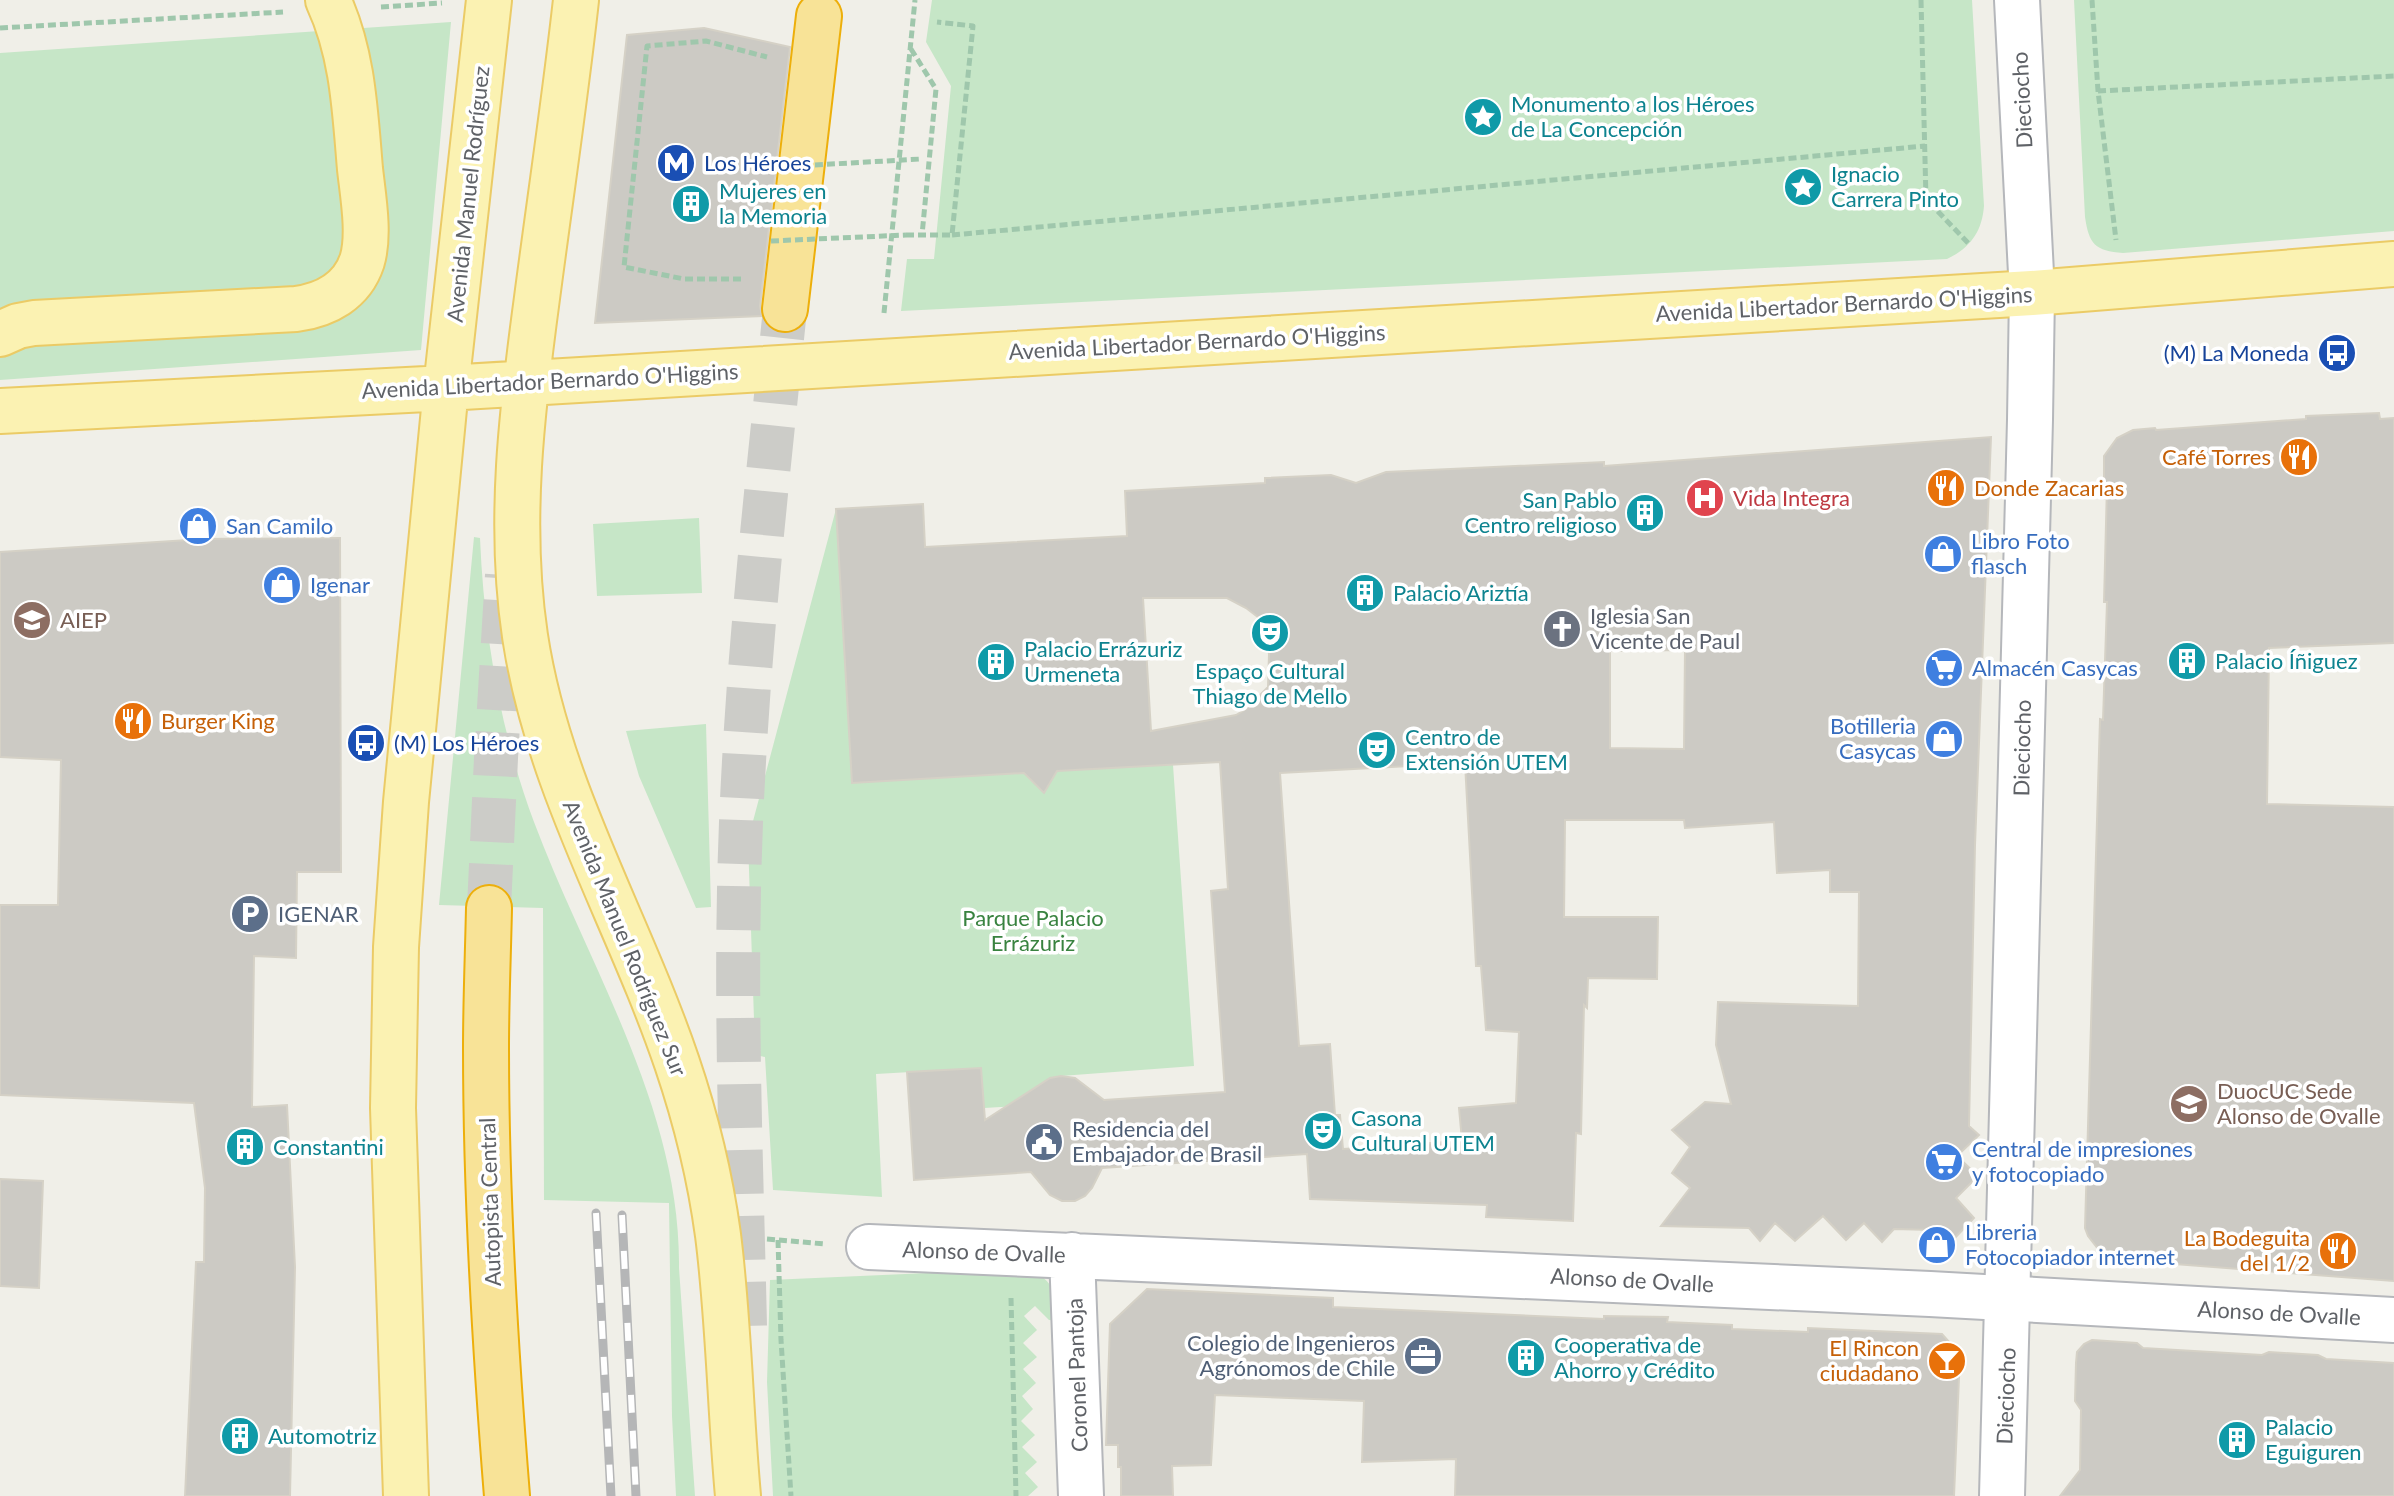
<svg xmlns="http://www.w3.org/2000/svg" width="2394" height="1496" viewBox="0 0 2394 1496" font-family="Lato,sans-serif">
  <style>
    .green { fill: #c6e6c7 }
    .building { fill: #cccac4; stroke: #d5d1c6; stroke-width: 2; fill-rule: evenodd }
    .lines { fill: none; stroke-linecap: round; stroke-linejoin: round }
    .motorway-tunnel { stroke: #ccccc8; stroke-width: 44; stroke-dasharray: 44 22; stroke-linecap: butt }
    .minor-casing { stroke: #b5b7bb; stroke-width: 48 }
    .tertiary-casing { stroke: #b5b7bb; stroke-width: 48 }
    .primary-casing { stroke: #ebcb66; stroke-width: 48 }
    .motorway-casing { stroke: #edaf0b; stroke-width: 48 }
    .path { stroke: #9fc7ac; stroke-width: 5; stroke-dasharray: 8 4; stroke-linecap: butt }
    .minor { stroke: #fff; stroke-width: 44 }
    .tertiary { stroke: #fff; stroke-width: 44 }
    .primary { stroke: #fbf2b2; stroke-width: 44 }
    .motorway { stroke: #f8e397; stroke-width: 44 }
    .rail-casing { stroke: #b5b6b7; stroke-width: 9 }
    .rail { stroke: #fff; stroke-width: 6; stroke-dasharray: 18; stroke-linecap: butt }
    .path-bridge { stroke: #9fc7ac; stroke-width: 5; stroke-dasharray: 8 4; stroke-linecap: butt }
    .labels { text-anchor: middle; stroke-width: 7; stroke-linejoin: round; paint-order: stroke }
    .street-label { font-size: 22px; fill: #5f6267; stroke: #fff }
    .culture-label { font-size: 22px; fill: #0d838f; stroke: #fff; text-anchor: start }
    .transit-label { font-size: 22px; fill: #164399; stroke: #fff; text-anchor: start }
    .food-label { font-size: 22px; fill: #c56008; stroke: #fff; text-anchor: end }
    .health-label { font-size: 22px; fill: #be3a42; stroke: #fff; text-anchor: start }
    .shop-label { font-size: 22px; fill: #366cbe; stroke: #fff; text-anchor: start }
    .worship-label { font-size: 22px; fill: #5b616d; stroke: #fff; text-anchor: start }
    .education-label { font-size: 22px; fill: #785e54; stroke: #fff; text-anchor: start }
    .service-label { font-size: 22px; fill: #4e5e75; stroke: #fff; text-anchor: start }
    .park-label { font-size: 22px; fill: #398340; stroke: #fff }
  </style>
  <rect width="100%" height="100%" fill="#f0efe8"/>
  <path class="green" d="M932,0H1972L1984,206C1982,232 1970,248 1947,259L901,311L907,259H934L951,86L926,42Z
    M2074,0H2394V231L2123,253C2095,251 2089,244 2085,217Z
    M451,22L421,350L0,380V53Z
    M836,509L853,783L1024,773L1033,783L1050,782L1057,771L1173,765L1194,1066L1061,1076L1050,1078L1032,1105L984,1108L980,1068L876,1074L882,1197L773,1190L765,1057L760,1056L754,1019L748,840Z
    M699,518L702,593L597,596L593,524Z
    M474,537L480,538C484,634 500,731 534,822C588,966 681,1109 679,1268L695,1496H676L672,1416L669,1203L544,1200L543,908L439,905Z
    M706,724L711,907L696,908L639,776L626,731Z
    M1018,1269C1053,1274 1054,1290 1062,1321L1049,1320L1035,1306L1024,1316L1037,1330L1023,1343L1037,1357L1023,1369L1036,1383L1022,1396L1033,1409L1021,1421L1035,1435L1022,1447L1037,1462L1025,1473L1038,1487L1028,1496H773L767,1382L770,1280Z"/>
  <path class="building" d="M704,28L790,47L760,306L762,316L595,323L627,35Z
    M2379,413L2380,419L2394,418V643L2269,648L2267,804L2394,807V1281L2110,1259L2102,1254L2088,1236L2085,1228L2100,719L2103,720L2107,602H2104L2107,485H2104V456L2117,438L2133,430L2155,428L2156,430L2306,419V416Z
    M1991,437L1975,845L1969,1126L1979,1135L1957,1156L1978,1176L1956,1198L1974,1218L1949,1244L1933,1230L1894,1229L1882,1242L1864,1223L1846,1240L1823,1216L1795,1241L1775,1223L1760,1241L1749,1228L1661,1226L1690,1188L1672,1173L1690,1147L1672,1130L1705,1102L1731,1104L1716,1045L1718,1002L1858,1006L1859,892H1830V870L1777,873L1774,822L1685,828L1684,820H1565L1564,917H1658L1657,979L1588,978L1587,1008L1584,1005L1581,1134L1576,1133L1573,1221L1486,1217L1487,1205L1310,1199L1307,1154L1102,1168L1092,1188L1085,1196L1075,1201H1062L1050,1195L1031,1172L914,1180L907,1072L981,1068L985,1120L1050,1078L1061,1076L1075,1078L1104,1100L1225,1092L1211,891L1228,889L1220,762L1057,771L1044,793L1024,773L852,783L836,509L923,504L925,547L1127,536L1125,491L1265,483V478L1331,475L1356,483L1386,472L1604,462V466ZM1143,598H1227L1246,608L1263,621L1269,654L1268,687L1246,709L1236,715L1151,731ZM1685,650L1684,749L1610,748V651ZM1465,763L1476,966H1481L1486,1030L1519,1032L1516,1103L1459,1108L1462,1141L1343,1149L1340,1115H1335L1330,1044L1299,1046L1280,773Z
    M340,538L341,872H297L296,958L254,956L252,1107L287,1105L295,1267L290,1496H185L196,1262H204L205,1188L194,1103L0,1095V905H58L61,760L0,757V552L204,539Z
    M0,1179L43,1181L39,1288L0,1286Z
    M1147,1289L1333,1298V1307L1604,1319V1316L1668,1317L1667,1322L1732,1325V1329L1808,1332V1328L1942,1334L1960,1354L1954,1496H1455L1456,1459L1362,1462L1364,1401L1215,1395L1211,1465L1172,1466L1173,1496H1121V1467H1118V1445H1106L1110,1324Z
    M2092,1340L2137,1343L2143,1348L2262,1355L2269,1352L2318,1355L2326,1359L2394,1363V1496H2060L2080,1470L2081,1410L2075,1401L2076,1363L2077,1352L2084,1344Z"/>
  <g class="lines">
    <path class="motorway-tunnel" d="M489,908L496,758L507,575
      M745,1326C741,1144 733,962 743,780C751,623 769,466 785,309"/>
    <defs>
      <path id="minor" d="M869,1247L1930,1294L2394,1320
        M1072,1255L1081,1496"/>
      <path id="tertiary" d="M2002,1496L2030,420L2032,293L2017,0"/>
      <path id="primary" d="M576,0C565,99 550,199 537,298C522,409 508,523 525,636C548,788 628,919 677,1063C696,1119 710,1176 718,1235C729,1321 730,1409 738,1496
        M0,334L18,326L34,323L296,309C326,305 352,291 362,261C370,235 363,196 360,169C355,111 353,54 328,0
        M0,411L446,388L2032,293L2394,264
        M406,1496L393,1108L396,947L406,802L446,388L489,0"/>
      <path id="motorway" d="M785,309L819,16
        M489,908C488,955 486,1001 486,1048C486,1198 495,1347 507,1496"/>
    </defs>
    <use href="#minor" class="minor-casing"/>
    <use href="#tertiary" class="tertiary-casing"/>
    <use href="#primary" class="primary-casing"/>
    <use href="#motorway" class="motorway-casing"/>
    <path class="path" d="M1921,0L1926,199L1969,244
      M2092,0L2098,91L2116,240
      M381,7L442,3
      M0,28L283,12
      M911,49L936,89L922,235
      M2098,91L2394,76
      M906,235H952L973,26L937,22
      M952,235L1925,146
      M741,279H684L624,267L647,46L706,41L767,57
      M884,313L915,0
      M767,1239L825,1244
      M778,1240L781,1340L791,1496
      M1011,1298L1016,1496"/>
    <use href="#minor" class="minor"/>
    <use href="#tertiary" class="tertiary"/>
    <use href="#primary" class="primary"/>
    <use href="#motorway" class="motorway"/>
    <defs>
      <path id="rail" d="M596,1213L611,1496
        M622,1215L636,1496"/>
    </defs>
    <use href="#rail" class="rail-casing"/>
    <use href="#rail" class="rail"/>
    <path class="path-bridge" d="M779,167L921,159
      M771,241L906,235"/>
  </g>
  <defs>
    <symbol id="sight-disc" viewBox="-11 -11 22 22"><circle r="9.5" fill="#0f9aa8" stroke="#fff"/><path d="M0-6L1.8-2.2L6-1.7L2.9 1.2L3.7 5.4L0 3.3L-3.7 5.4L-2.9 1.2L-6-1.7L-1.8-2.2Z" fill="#fff"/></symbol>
    <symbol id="metro-disc" viewBox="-11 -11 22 22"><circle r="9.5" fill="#1a4fb4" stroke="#fff"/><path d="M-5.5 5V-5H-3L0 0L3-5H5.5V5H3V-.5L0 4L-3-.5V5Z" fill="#fff"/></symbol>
    <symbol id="building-disc" viewBox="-11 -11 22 22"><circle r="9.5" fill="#0f9aa8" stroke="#fff"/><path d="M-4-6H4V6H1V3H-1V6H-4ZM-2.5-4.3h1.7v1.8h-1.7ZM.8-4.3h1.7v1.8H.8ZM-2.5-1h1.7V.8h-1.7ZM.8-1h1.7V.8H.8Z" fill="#fff"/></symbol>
    <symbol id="bus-disc" viewBox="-11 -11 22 22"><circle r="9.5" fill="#1a4fb4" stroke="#fff"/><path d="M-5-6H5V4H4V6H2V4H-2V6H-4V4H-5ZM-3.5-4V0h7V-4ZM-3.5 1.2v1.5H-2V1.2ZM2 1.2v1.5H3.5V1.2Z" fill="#fff"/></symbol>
    <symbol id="restaurant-disc" viewBox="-11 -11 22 22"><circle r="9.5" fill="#e8710a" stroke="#fff"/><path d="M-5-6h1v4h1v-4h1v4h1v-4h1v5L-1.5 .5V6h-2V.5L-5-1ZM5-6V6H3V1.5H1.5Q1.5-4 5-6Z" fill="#fff"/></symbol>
    <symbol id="hospital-disc" viewBox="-11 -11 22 22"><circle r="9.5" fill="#e0444e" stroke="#fff"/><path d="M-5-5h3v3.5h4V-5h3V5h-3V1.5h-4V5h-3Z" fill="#fff"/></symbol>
    <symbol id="shop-disc" viewBox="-11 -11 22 22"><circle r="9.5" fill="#3f7fe0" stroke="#fff"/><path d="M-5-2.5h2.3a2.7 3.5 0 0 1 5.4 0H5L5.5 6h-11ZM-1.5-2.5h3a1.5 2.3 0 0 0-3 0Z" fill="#fff"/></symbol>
    <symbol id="university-disc" viewBox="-11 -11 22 22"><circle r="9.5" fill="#8d6e63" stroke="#fff"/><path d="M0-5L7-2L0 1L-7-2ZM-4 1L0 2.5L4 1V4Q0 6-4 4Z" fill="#fff"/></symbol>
    <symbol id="church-disc" viewBox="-11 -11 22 22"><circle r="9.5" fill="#6b7280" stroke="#fff"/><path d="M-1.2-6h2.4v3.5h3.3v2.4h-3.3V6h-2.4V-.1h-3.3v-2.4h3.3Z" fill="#fff"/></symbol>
    <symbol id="theatre-disc" viewBox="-11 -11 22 22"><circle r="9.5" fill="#0f9aa8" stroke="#fff"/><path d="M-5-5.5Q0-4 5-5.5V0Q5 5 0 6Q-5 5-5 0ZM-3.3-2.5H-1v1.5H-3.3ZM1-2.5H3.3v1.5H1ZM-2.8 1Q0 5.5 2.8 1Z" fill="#fff"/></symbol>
    <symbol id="supermarket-disc" viewBox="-11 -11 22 22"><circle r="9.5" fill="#3f7fe0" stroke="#fff"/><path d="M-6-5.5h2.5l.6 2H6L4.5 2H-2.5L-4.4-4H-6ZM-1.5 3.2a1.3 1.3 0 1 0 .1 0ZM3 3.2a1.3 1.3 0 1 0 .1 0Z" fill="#fff"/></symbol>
    <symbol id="parking-disc" viewBox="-11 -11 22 22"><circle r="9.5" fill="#5c6f8a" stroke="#fff"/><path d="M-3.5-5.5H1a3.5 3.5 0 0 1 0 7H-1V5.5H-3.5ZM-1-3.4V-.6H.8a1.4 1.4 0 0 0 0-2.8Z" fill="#fff"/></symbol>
    <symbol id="civic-disc" viewBox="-11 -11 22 22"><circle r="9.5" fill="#5c6f8a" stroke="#fff"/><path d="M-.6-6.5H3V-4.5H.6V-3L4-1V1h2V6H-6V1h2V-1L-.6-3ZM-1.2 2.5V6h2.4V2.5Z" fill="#fff"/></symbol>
    <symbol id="office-disc" viewBox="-11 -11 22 22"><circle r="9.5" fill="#5c6f8a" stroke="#fff"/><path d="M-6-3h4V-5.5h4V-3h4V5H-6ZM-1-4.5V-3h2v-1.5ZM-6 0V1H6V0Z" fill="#fff"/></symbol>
    <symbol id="bar-disc" viewBox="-11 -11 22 22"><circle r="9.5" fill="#e8710a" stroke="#fff"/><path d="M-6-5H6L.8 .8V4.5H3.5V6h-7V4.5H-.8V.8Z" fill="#fff"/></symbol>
  </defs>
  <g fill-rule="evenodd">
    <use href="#sight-disc" x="1461" y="95" width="44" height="44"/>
    <use href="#metro-disc" x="654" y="141" width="44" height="44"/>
    <use href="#sight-disc" x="1781" y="165" width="44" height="44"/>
    <use href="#building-disc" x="669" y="182" width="44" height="44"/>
    <use href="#bus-disc" x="2315" y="331" width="44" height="44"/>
    <use href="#restaurant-disc" x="2277" y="435" width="44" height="44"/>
    <use href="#restaurant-disc" x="1924" y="466" width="44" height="44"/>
    <use href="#hospital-disc" x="1683" y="476" width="44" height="44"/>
    <use href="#building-disc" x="1623" y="491" width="44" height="44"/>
    <use href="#shop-disc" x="176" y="504" width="44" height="44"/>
    <use href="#shop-disc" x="1921" y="532" width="44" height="44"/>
    <use href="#shop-disc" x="260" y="563" width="44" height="44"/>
    <use href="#building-disc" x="1343" y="571" width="44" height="44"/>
    <use href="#university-disc" x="10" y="598" width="44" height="44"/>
    <use href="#church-disc" x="1540" y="607" width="44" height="44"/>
    <use href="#theatre-disc" x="1248" y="611" width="44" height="44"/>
    <use href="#building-disc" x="2165" y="639" width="44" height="44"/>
    <use href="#building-disc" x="974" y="640" width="44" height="44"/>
    <use href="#supermarket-disc" x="1922" y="646" width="44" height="44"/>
    <use href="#restaurant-disc" x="111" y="699" width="44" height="44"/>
    <use href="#shop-disc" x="1922" y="717" width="44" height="44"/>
    <use href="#bus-disc" x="344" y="721" width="44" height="44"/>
    <use href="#theatre-disc" x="1355" y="728" width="44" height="44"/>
    <use href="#parking-disc" x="228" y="892" width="44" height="44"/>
    <use href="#university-disc" x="2167" y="1082" width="44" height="44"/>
    <use href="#theatre-disc" x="1301" y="1109" width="44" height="44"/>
    <use href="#civic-disc" x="1022" y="1120" width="44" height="44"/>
    <use href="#building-disc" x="223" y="1125" width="44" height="44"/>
    <use href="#supermarket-disc" x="1922" y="1140" width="44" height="44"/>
    <use href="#shop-disc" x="1915" y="1223" width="44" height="44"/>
    <use href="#restaurant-disc" x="2316" y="1229" width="44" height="44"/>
    <use href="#office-disc" x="1401" y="1334" width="44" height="44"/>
    <use href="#building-disc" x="1504" y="1336" width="44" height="44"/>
    <use href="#bar-disc" x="1925" y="1339" width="44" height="44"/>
    <use href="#building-disc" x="218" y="1414" width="44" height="44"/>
    <use href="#building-disc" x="2215" y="1418" width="44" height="44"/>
  </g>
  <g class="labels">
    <g class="street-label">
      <text transform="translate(2022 100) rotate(-93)" y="8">Dieciocho</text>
      <text transform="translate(468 194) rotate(-84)" y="8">Avenida Manuel Rodríguez</text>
      <text transform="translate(1844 304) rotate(-3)" y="8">Avenida Libertador Bernardo O'Higgins</text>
      <text transform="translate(1197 342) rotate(-3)" y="8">Avenida Libertador Bernardo O'Higgins</text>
      <text transform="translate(550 381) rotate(-3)" y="8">Avenida Libertador Bernardo O'Higgins</text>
      <text transform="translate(2022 748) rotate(-89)" y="8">Dieciocho</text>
      <text transform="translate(625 938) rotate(68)" y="8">Avenida Manuel Rodríguez Sur</text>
      <text transform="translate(490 1202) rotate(-92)" y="8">Autopista Central</text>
      <text transform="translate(984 1252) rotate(2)" y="8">Alonso de Ovalle</text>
      <text transform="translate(1632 1280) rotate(3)" y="8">Alonso de Ovalle</text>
      <text transform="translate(2279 1313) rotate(3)" y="8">Alonso de Ovalle</text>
      <text transform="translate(1077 1375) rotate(-92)" y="8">Coronel Pantoja</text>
      <text transform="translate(2006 1396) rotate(-88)" y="8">Dieciocho</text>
    </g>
    <g class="culture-label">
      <text x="1511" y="112">Monumento a los Héroes<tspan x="1511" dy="25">de La Concepción</tspan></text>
      <text x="1831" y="182">Ignacio<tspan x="1831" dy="25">Carrera Pinto</tspan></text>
      <text x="719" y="199">Mujeres en<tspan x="719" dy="25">la Memoria</tspan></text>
      <text x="1617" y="508" text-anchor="end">San Pablo<tspan x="1617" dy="25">Centro religioso</tspan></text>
      <text x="1393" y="601">Palacio Ariztía</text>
      <text x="1024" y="657">Palacio Errázuriz<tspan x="1024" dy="25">Urmeneta</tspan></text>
      <text x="2215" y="669">Palacio Íñiguez</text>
      <text x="1270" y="679" text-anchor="middle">Espaço Cultural<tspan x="1270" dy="25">Thiago de Mello</tspan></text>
      <text x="1405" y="745">Centro de<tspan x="1405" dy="25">Extensión UTEM</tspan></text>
      <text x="1351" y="1126">Casona<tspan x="1351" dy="25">Cultural UTEM</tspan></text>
      <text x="273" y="1155">Constantini</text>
      <text x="1554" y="1353">Cooperativa de<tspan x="1554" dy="25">Ahorro y Crédito</tspan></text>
      <text x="2265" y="1435">Palacio<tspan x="2265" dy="25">Eguiguren</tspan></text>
      <text x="268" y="1444">Automotriz</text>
    </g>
    <g class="transit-label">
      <text x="704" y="171">Los Héroes</text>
      <text x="2309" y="361" text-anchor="end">(M) La Moneda</text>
      <text x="394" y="751">(M) Los Héroes</text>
    </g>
    <g class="food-label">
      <text x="2271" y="465">Café Torres</text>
      <text x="1974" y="496" text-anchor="start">Donde Zacarias</text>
      <text x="161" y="729" text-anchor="start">Burger King</text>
      <text x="2310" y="1246">La Bodeguita<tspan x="2310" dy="25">del 1/2</tspan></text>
      <text x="1919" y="1356">El Rincon<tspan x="1919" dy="25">ciudadano</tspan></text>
    </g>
    <g class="health-label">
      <text x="1733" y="506">Vida Integra</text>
    </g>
    <g class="shop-label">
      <text x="226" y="534">San Camilo</text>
      <text x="1971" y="549">Libro Foto<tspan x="1971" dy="25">flasch</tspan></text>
      <text x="310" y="593">Igenar</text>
      <text x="1972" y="676">Almacén Casycas</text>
      <text x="1916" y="734" text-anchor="end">Botilleria<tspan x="1916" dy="25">Casycas</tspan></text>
      <text x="1972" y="1157">Central de impresiones<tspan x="1972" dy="25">y fotocopiado</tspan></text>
      <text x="1965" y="1240">Libreria<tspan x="1965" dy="25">Fotocopiador internet</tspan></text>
    </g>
    <g class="worship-label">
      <text x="1590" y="624">Iglesia San<tspan x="1590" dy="25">Vicente de Paul</tspan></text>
    </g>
    <g class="education-label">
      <text x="60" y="628">AIEP</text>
      <text x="2217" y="1099">DuocUC Sede<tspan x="2217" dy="25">Alonso de Ovalle</tspan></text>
    </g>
    <g class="service-label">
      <text x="278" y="922">IGENAR</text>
      <text x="1072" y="1137">Residencia del<tspan x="1072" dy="25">Embajador de Brasil</tspan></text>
      <text x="1395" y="1351" text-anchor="end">Colegio de Ingenieros<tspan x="1395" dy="25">Agrónomos de Chile</tspan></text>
    </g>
    <g class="park-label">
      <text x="1033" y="926">Parque Palacio<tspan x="1033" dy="25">Errázuriz</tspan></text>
    </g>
  </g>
</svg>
